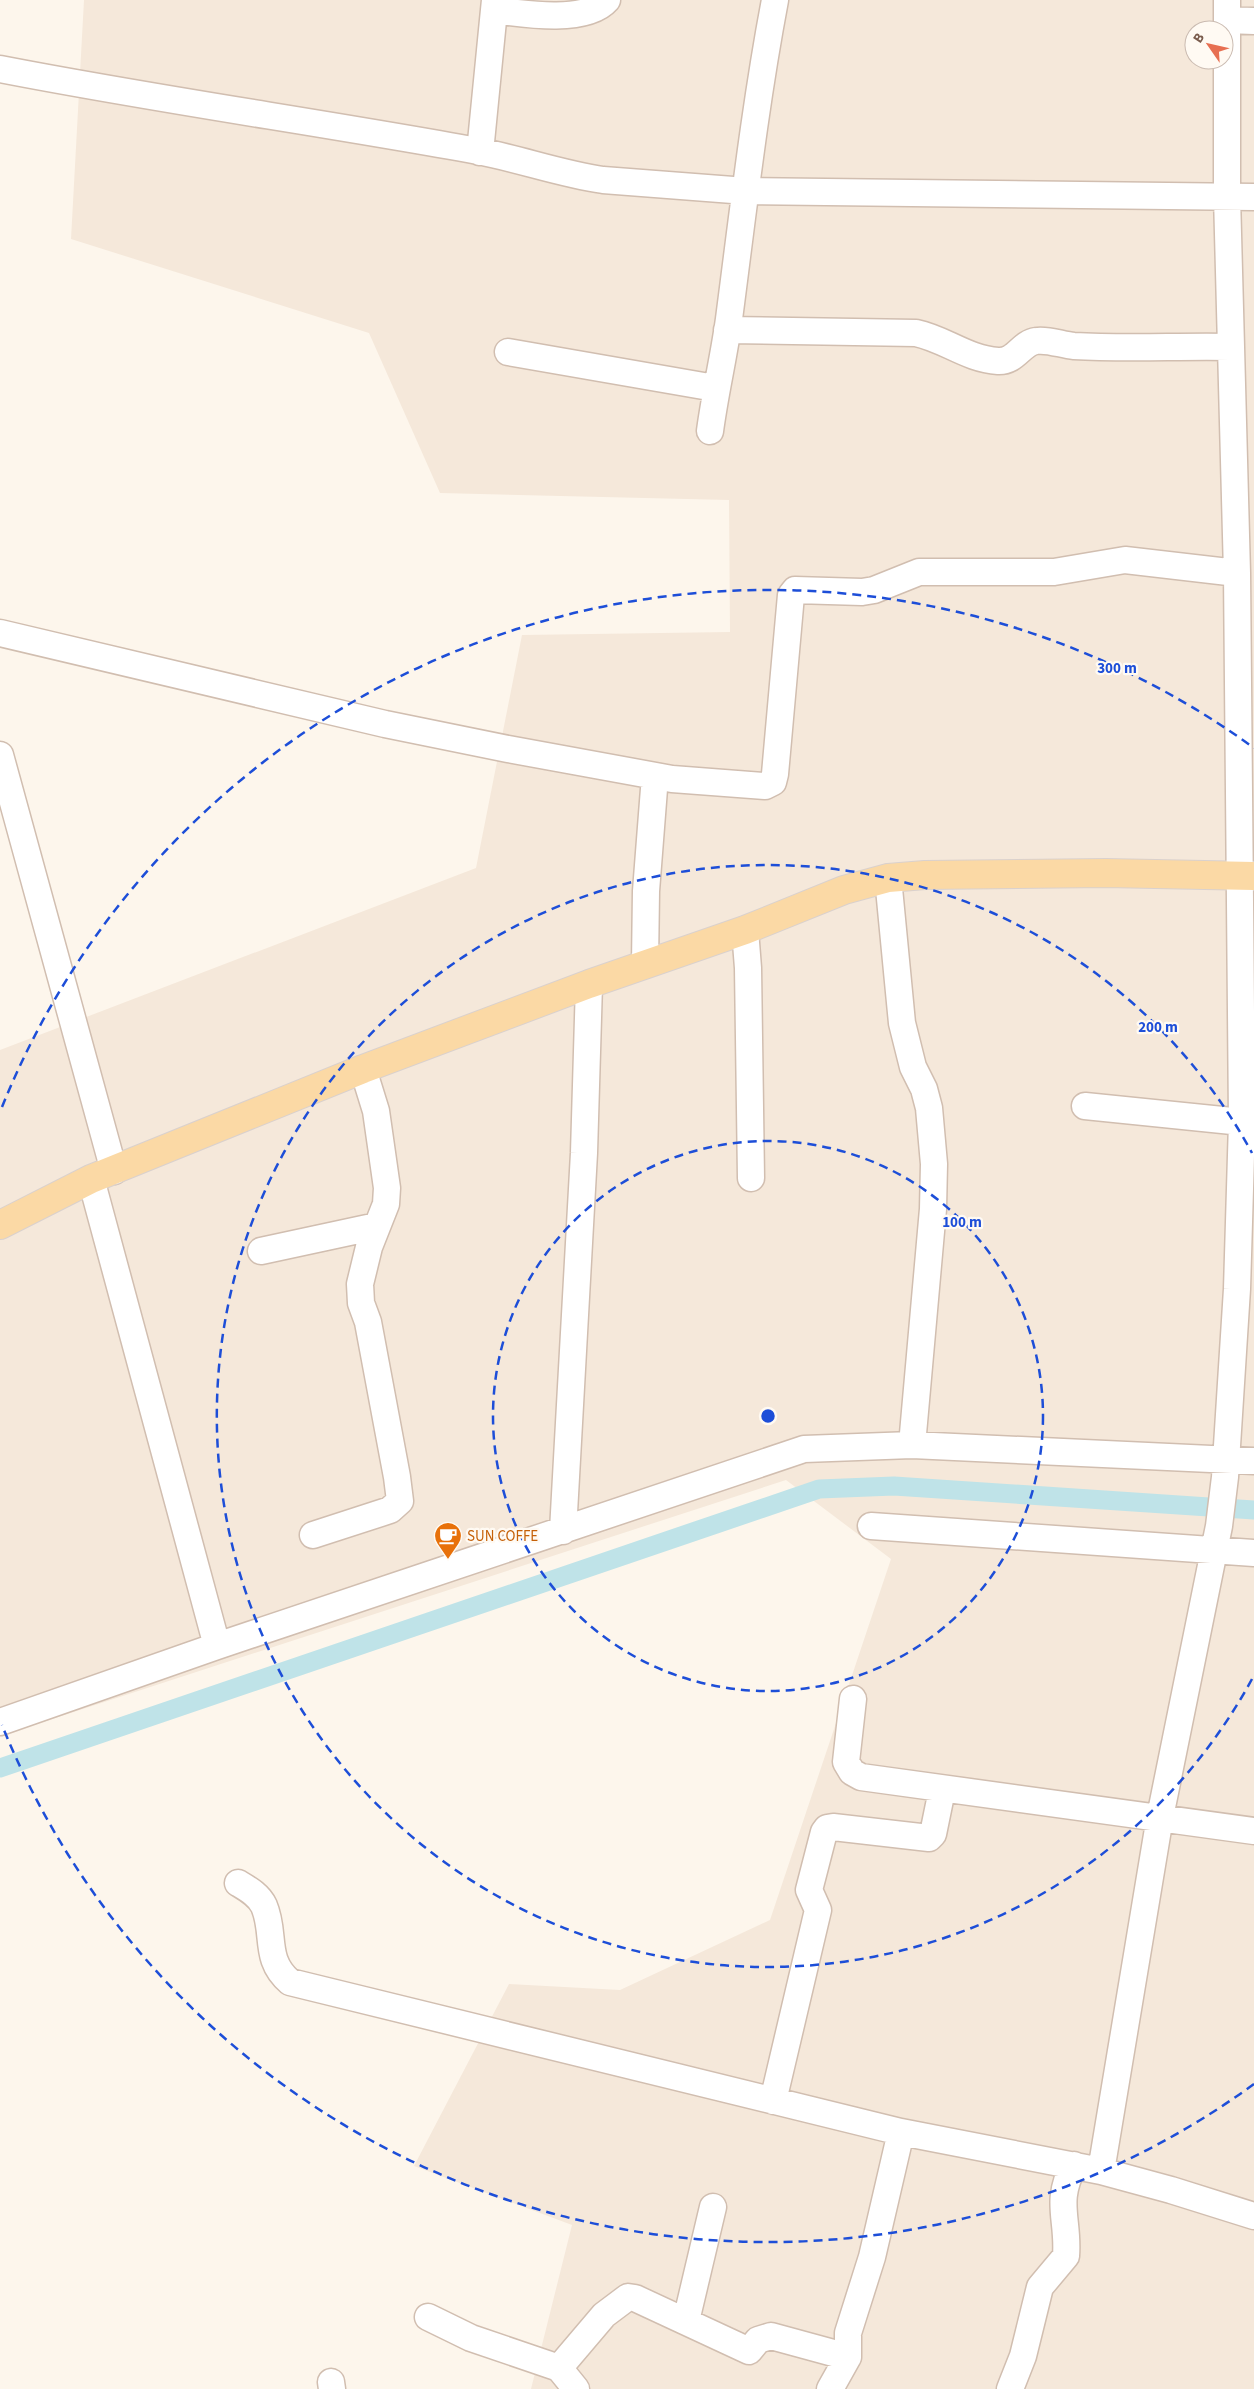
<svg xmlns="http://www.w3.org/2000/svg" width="1254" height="2389" viewBox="0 0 1254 2389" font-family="'Source Sans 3',sans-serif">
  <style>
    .residential { fill: #f5e8da; fill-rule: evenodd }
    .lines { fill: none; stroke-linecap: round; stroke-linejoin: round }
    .canal { stroke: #bfe3e8; stroke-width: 19 }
    .minor-casing { stroke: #d1beb0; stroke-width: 29 }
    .major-casing { stroke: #dad1cd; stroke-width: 30 }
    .minor { stroke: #fff; stroke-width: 26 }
    .major { stroke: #fbd9a5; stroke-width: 28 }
    .ring { fill: none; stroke: #1d4ed8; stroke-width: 2.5; stroke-dasharray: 9 6 }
    .labels { text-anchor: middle; stroke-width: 4.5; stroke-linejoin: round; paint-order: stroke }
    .food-label { font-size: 15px; fill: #c56008; stroke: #fffaf3; text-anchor: start }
    .centre { fill: #1d4ed8; stroke: #fffaf3; stroke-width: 2.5 }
    .ring-label { font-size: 15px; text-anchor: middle; font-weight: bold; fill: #1d4ed8; stroke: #fffaf3; stroke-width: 4.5; stroke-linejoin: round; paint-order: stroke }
  </style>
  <rect width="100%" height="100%" fill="#fdf6ec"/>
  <path class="residential" d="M84,0H1254V2389H531L572,2225L414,2166L509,1984L620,1990L770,1920L891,1559L786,1480L0,1736V1050L476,868L522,635L730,632L729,500L440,493L369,333L71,239ZM1194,30H1224V60H1194Z"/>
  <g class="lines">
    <path class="canal" d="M0,1768L819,1489L894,1486L1254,1510"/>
    <defs>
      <path id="minor" d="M494,10C523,14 586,24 607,0
        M1227,20L1254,21
        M0,69C159,100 319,122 478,151C520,159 561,174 603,180L746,191L1254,197
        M480,152L495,0
        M727,330L916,333C945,339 967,359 998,361C1016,362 1021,343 1036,341C1048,339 1062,345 1074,346C1125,349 1178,346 1230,347
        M508,352L715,388
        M710,431C715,393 724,356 729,319C743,212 755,105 775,0
        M0,633L385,724L508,749L672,779L765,786L773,782L775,774L791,595L795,590L862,592L874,590L919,572H1054L1125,560L1237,573
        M0,755L114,1171
        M888,878L902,1023L913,1067L924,1089L929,1108L934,1164L933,1209L912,1445
        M745,930L748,968L751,1178
        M645,964L646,891L655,776
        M1085,1106L1242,1122
        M91,1179L217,1646
        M261,1251L377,1226
        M871,1526L1254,1553
        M563,1531L584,1153L589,984
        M313,1535L390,1510L400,1501L397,1477L368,1322L361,1303L360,1284L369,1247L386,1204L387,1188L376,1111L363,1069
        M853,1699L846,1762L852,1772L861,1777L1254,1831
        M0,1722L217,1646L804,1449L912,1445L1254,1461
        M238,1883C248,1889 259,1895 264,1906C276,1934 263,1959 290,1982L901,2132L1101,2171L1171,2190L1254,2216
        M773,2101L818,1910L809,1890L824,1832L827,1828L833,1827L929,1838L933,1834L942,1790
        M1101,2171L1160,1817L1219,1526L1225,1477L1237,1289L1242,1122L1237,573L1227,196V0
        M428,2317L471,2338L559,2368L576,2389
        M686,2321L713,2207
        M559,2368L604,2315L628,2297L635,2298L749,2351L758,2340L771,2336L848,2357
        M331,2382L332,2389
        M830,2389L848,2357V2333L872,2257L901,2132
        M1010,2389L1023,2356L1040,2287L1066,2256C1069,2219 1054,2202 1074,2165"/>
      <path id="major" d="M0,1225L91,1179L363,1069L589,984L745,930L844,890L888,878L925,875L1106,873L1254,876"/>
    </defs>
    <use href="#minor" class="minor-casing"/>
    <use href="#major" class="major-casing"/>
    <use href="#minor" class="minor"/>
    <use href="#major" class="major"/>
  </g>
  <g class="ring">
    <circle cx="768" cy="1416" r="275"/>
    <path d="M1252 1679A551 551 0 1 1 1252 1153"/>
    <path d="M1254 2084A826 826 0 0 1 2 1725M2 1107A826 826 0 0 1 1254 748"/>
  </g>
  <defs>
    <symbol id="cafe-pin" viewBox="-11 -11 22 30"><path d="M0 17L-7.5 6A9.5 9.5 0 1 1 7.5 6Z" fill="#e8710a" stroke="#fffaf3"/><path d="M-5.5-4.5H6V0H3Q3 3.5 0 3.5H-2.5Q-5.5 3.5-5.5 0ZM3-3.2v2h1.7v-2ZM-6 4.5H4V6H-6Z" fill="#fff"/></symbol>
  </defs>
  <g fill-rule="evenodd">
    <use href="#cafe-pin" x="432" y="1520" width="32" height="43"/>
  </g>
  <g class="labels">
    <g class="food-label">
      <text x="467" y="1541">SUN COFFE</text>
    </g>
  </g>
  <circle cx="768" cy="1416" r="8" class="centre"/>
  <g class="ring-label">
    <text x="1117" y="673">300 m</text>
    <text x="1158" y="1032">200 m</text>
    <text x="962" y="1227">100 m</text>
  </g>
  <g transform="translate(1209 45) rotate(304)"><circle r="24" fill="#fffaf3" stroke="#cabbb1"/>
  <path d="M0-4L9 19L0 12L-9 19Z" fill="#e76f51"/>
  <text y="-8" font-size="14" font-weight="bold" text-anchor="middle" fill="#7a5c4d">B</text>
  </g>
</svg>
